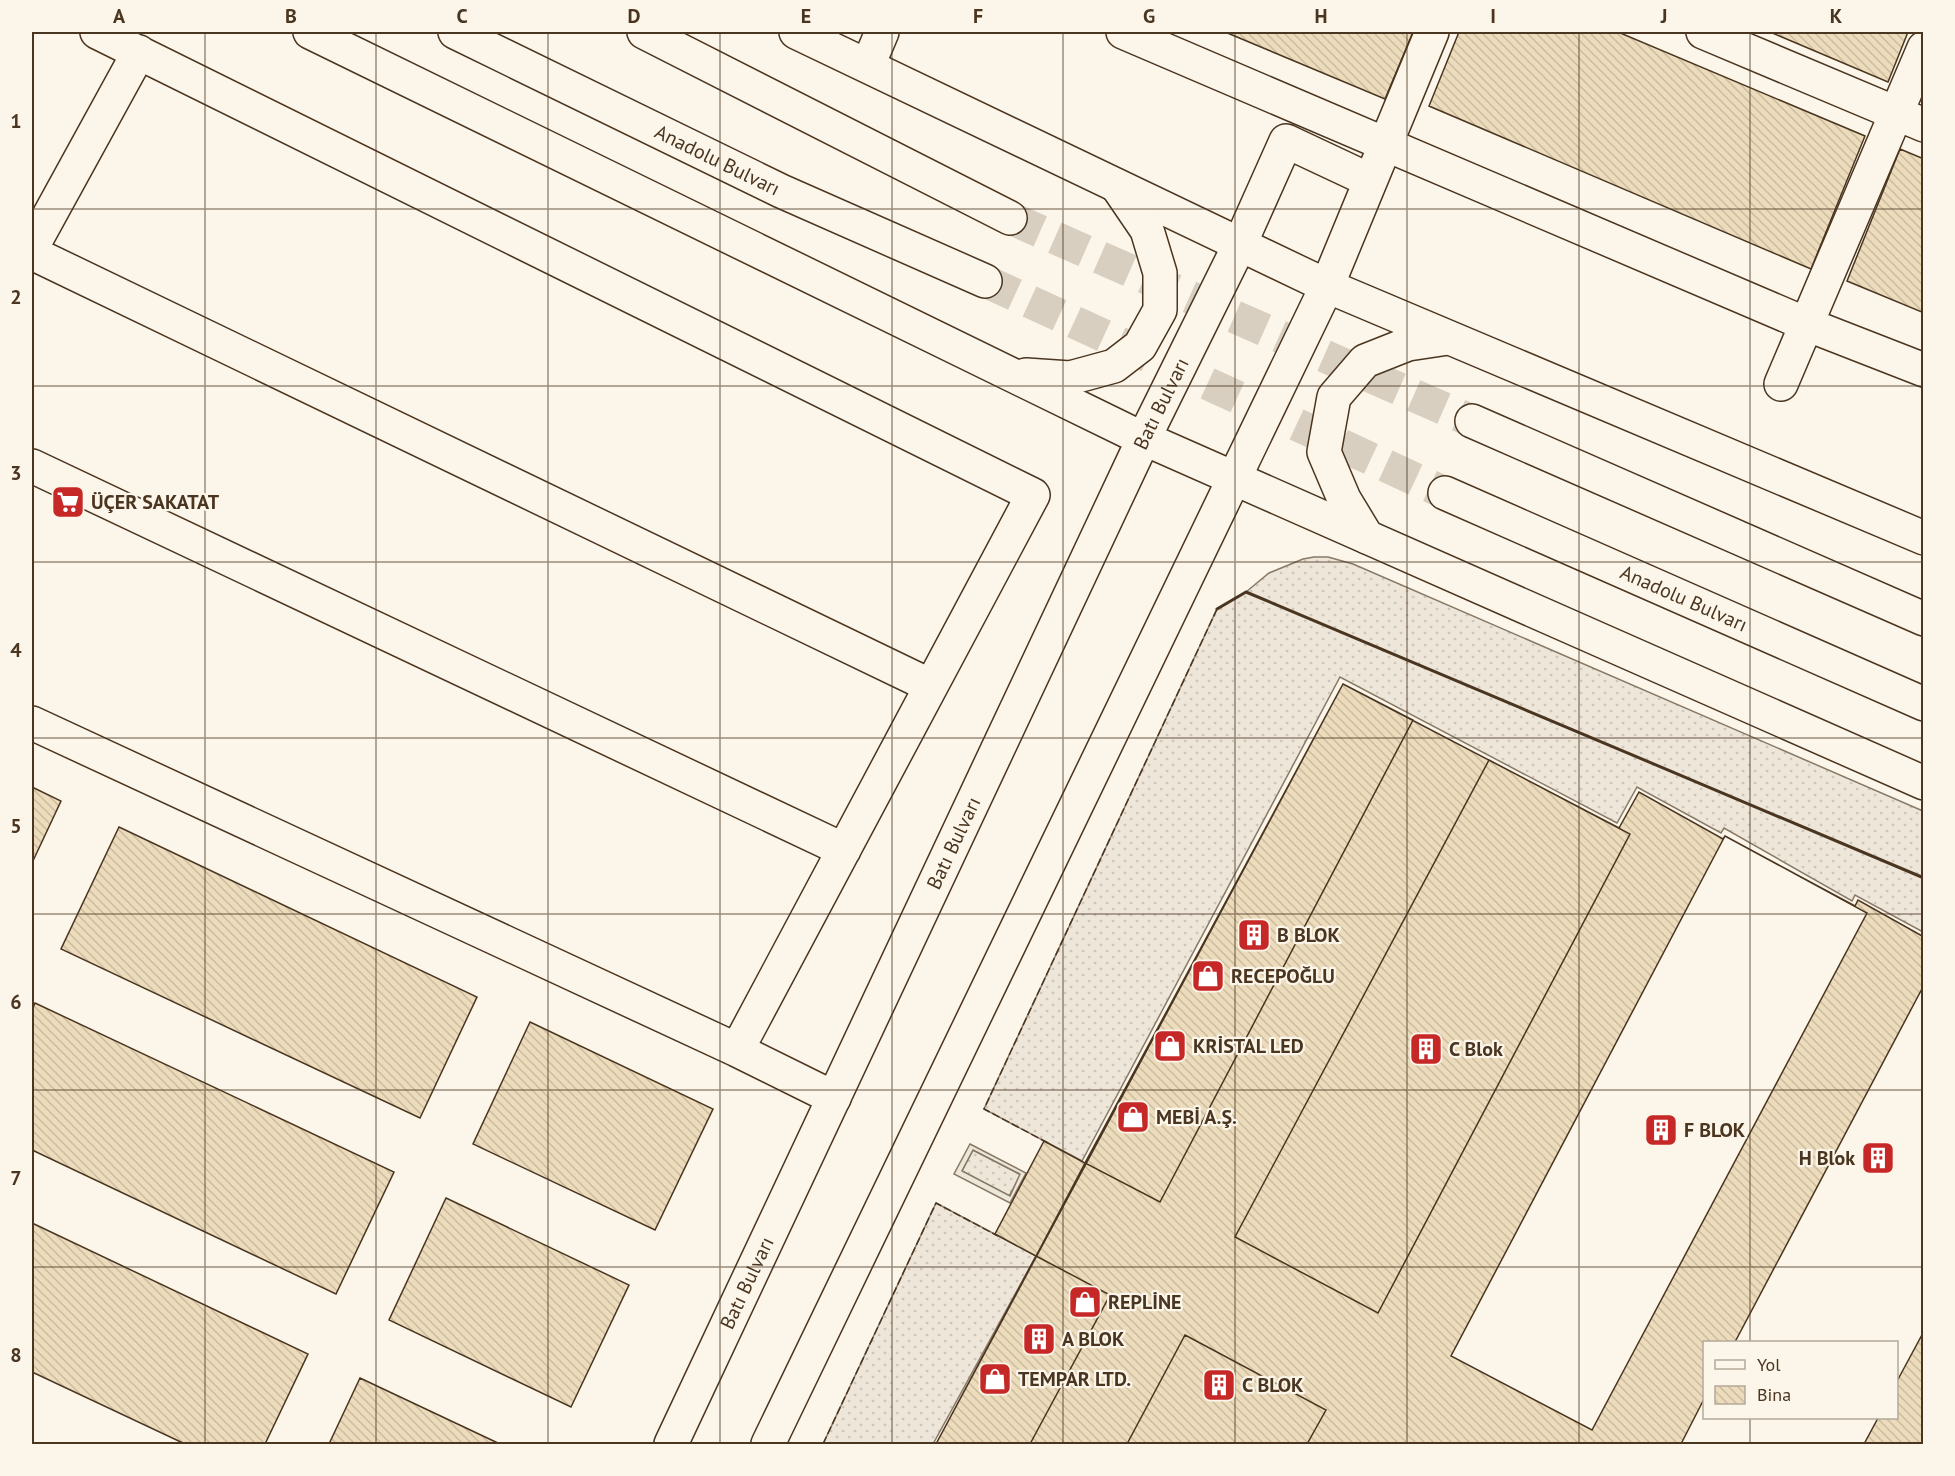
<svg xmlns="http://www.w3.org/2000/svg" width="1955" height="1476" viewBox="0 0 1955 1476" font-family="'PT Sans',sans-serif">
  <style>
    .grass { fill: url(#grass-dots); stroke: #887966; stroke-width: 1.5 }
    .parking { fill: #ede7d9; stroke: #887966; stroke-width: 1.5; fill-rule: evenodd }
    .building { fill: url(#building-back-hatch); stroke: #4a3520; stroke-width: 1.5; fill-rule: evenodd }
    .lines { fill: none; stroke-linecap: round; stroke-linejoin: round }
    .major-tunnel { stroke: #d8cfc1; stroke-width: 33; stroke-dasharray: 33 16; stroke-linecap: butt }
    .minor-casing { stroke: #4a3520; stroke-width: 36 }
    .major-casing { stroke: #4a3520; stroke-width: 36 }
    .minor { stroke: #fbf6e9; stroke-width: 33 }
    .major { stroke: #fbf6e9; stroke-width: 33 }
    .fence { stroke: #4a3520; stroke-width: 1.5; stroke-dasharray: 8 3; stroke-linecap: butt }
    .wall { stroke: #4a3520; stroke-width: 3 }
    .grid { fill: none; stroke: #4a3520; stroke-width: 1.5; stroke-opacity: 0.55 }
    .labels { text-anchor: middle; stroke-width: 4.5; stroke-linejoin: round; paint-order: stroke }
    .street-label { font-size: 20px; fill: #4a3520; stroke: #fbf6e9 }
    .poi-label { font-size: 20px; font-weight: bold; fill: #4a3520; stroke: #fbf6e9; text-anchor: start }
    .neatline { fill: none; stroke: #4a3520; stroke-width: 2 }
    .grid-label { font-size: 20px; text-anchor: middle; font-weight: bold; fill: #4a3520 }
  </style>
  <defs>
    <pattern id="grass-dots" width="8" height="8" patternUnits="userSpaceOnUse" patternTransform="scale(1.5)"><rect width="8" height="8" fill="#ede6d9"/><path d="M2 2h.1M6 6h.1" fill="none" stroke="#cdc6ba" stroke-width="1.8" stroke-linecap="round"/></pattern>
    <pattern id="building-back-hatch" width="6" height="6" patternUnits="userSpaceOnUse" patternTransform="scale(1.5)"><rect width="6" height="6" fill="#ecdcbc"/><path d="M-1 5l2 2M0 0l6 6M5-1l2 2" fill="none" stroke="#ccbda1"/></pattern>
  </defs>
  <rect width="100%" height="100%" fill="#fbf6e9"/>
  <path class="grass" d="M1314,557H1328L1353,564L1923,811V932L1855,895L1852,901L1724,828L1721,833L1637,787L1617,823L1340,677L1082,1161L984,1109L1217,609L1246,592L1269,573L1303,559Z
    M973,1150L1021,1175L1009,1196L962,1171Z
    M936,1203L1036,1256L933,1444H823Z"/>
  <path class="parking" d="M970,1144L1026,1173L1010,1203L954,1174ZM973,1150L1020,1174L1010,1196L962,1171Z"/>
  <path class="building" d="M1225,32H1413L1385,99Z
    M1459,32H1618L1865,136L1811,269L1429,106Z
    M1770,32H1908L1888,82Z
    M1900,149L1924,159V313L1847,281Z
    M1343,684L1413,720L1160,1202L1085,1163Z
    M1343,684L1619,828L1639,792L1723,839L1725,836L1855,906L1858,900L1924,937V1444H936ZM1704,1342H1896V1418H1704Z
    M1343,684L1413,720L1160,1202L1085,1163Z
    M1489,760L1630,834L1378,1313L1235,1237Z
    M1489,760L1630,834L1378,1313L1235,1237Z
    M32,787L61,801L32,863Z
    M119,827L477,997L420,1118L61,949Z
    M1725,836L1867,913L1592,1430L1451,1356Z
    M1924,985V1331L1896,1383V1342H1735Z
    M35,1003L394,1172L336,1294L32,1150V1010Z
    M530,1022L713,1109L655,1230L473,1144Z
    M1044,1141L1085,1163L1036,1256L995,1234Z
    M446,1198L629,1285L571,1407L389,1320Z
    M32,1223L308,1354L265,1444H185L32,1372Z
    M1036,1256L1110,1295L1030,1444H936Z
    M1036,1256L1110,1295L1030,1444H936Z
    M1185,1335L1326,1410L1307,1444H1127Z
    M1185,1335L1326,1410L1307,1444H1127Z
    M360,1378L500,1444H329Z
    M1704,1399V1418H1878L1864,1444H1681Z"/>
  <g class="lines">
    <path class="major-tunnel" d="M1010,218L1472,421
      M985,281L1445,493"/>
    <defs>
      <path id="minor" d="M97,32L1033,495L737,1050
        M1123,32L1806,324L1924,370
        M1703,32L1924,125
        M868,65L882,32
        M1240,244L1286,141L1369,180
        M32,247L139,52
        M32,253L931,686
        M1327,286L1432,32
        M1781,384L1924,48
        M32,466L844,850
        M32,723L737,1050L834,1098"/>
      <g id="major">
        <path d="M310,32L1127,431L1924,783"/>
        <path id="s1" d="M455,32L781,191L985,281"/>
        <path d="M644,32L1010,218"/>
        <path d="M796,32L1327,286L1924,538"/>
        <path d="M1026,375L1070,378L1114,366L1140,346L1160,310V273L1147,230L1117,186"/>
        <path d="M1472,421L1924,619"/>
        <path id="s2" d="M1445,493L1924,704"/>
        <path d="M1367,537L1344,499L1324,452L1334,397L1365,361L1408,344L1448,338"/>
        <path id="s3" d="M671,1444L1144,438L1240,244"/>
        <path d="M768,1444L1327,286"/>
      </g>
    </defs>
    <use href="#minor" class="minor-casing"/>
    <use href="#major" class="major-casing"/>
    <use href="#minor" class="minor"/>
    <use href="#major" class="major"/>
    <path class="fence" d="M1048,1143L984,1109L1217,609
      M823,1444L936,1203L998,1236"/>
    <path class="wall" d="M1217,609L1246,592L1924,878"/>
  </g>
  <path class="grid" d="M205,32V1444M376,32V1444M548,32V1444M720,32V1444M892,32V1444M1063,32V1444M1235,32V1444M1407,32V1444M1579,32V1444M1750,32V1342M32,209H1924M32,386H1924M32,562H1924M32,738H1924M32,914H1924M32,1090H1924M32,1267H1924M1750,1418V1444"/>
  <defs>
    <symbol id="supermarket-square" viewBox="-11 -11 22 22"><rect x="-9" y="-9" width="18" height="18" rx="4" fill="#c62828" stroke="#fbf6e9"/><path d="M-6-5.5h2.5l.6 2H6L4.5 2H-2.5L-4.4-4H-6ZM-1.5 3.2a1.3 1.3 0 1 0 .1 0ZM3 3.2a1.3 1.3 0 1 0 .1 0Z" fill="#fff"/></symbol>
    <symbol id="building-square" viewBox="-11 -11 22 22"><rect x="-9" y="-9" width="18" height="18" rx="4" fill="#c62828" stroke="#fbf6e9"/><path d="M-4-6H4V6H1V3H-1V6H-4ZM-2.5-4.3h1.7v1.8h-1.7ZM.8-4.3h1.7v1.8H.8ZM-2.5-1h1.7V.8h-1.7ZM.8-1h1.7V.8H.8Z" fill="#fff"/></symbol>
    <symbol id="shop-square" viewBox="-11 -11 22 22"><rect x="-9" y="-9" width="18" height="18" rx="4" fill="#c62828" stroke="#fbf6e9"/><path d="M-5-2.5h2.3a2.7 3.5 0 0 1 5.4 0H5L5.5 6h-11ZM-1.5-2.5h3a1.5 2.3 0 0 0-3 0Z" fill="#fff"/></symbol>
  </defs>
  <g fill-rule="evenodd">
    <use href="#supermarket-square" x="49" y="483" width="38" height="38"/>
    <use href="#building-square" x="1235" y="916" width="38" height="38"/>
    <use href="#shop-square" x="1189" y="957" width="38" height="38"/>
    <use href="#shop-square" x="1151" y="1027" width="38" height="38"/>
    <use href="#building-square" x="1407" y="1030" width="38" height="38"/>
    <use href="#shop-square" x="1114" y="1098" width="38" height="38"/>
    <use href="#building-square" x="1642" y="1111" width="38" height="38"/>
    <use href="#building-square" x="1859" y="1139" width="38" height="38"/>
    <use href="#shop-square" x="1066" y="1283" width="38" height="38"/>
    <use href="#building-square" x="1020" y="1320" width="38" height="38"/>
    <use href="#shop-square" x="976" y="1360" width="38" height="38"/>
    <use href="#building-square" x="1200" y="1366" width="38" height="38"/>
  </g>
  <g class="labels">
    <g class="street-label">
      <text dy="7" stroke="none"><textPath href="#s1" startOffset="292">Anadolu Bulvarı</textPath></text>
      <text dy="7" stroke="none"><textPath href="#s3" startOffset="1150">Batı Bulvarı</textPath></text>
      <text dy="7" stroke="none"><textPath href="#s2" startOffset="261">Anadolu Bulvarı</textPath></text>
      <text dy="7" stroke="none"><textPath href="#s3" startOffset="664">Batı Bulvarı</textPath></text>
      <text dy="7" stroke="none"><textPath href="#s3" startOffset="178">Batı Bulvarı</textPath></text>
    </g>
    <g class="poi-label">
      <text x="91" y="509">ÜÇER SAKATAT</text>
      <text x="1277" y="942">B BLOK</text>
      <text x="1231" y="983">RECEPOĞLU</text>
      <text x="1193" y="1053">KRİSTAL LED</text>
      <text x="1449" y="1056">C Blok</text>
      <text x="1156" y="1124">MEBİ A.Ş.</text>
      <text x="1684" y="1137">F BLOK</text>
      <text x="1855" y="1165" text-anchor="end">H Blok</text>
      <text x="1108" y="1309">REPLİNE</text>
      <text x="1062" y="1346">A BLOK</text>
      <text x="1018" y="1386">TEMPAR LTD.</text>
      <text x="1242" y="1392">C BLOK</text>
    </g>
  </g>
  <rect width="1955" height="1476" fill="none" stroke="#fbf6e9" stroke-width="66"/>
  <rect x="1703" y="1341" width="195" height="78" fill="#fbf6e9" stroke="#b4a999" stroke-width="1.5"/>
  <rect x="1715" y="1360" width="30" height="9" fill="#fbf6e9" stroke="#b4a999" stroke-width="1.5"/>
  <text x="1757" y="1371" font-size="18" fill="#4a3520">Yol</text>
  <rect x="1715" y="1386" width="30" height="18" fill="url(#building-back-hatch)" stroke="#b4a999" stroke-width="1.5"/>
  <text x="1757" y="1401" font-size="18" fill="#4a3520">Bina</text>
  <rect x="33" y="33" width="1889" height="1410" class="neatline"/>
  <g class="grid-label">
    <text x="119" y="23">A</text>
    <text x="291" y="23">B</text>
    <text x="462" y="23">C</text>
    <text x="634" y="23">D</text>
    <text x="806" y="23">E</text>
    <text x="978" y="23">F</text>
    <text x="1149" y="23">G</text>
    <text x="1321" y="23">H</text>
    <text x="1493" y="23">I</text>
    <text x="1664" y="23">J</text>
    <text x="1836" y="23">K</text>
    <text x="16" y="128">1</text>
    <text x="16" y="304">2</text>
    <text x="16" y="480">3</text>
    <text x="16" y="657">4</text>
    <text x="16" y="833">5</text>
    <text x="16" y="1009">6</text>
    <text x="16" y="1185">7</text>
    <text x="16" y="1362">8</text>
  </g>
</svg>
